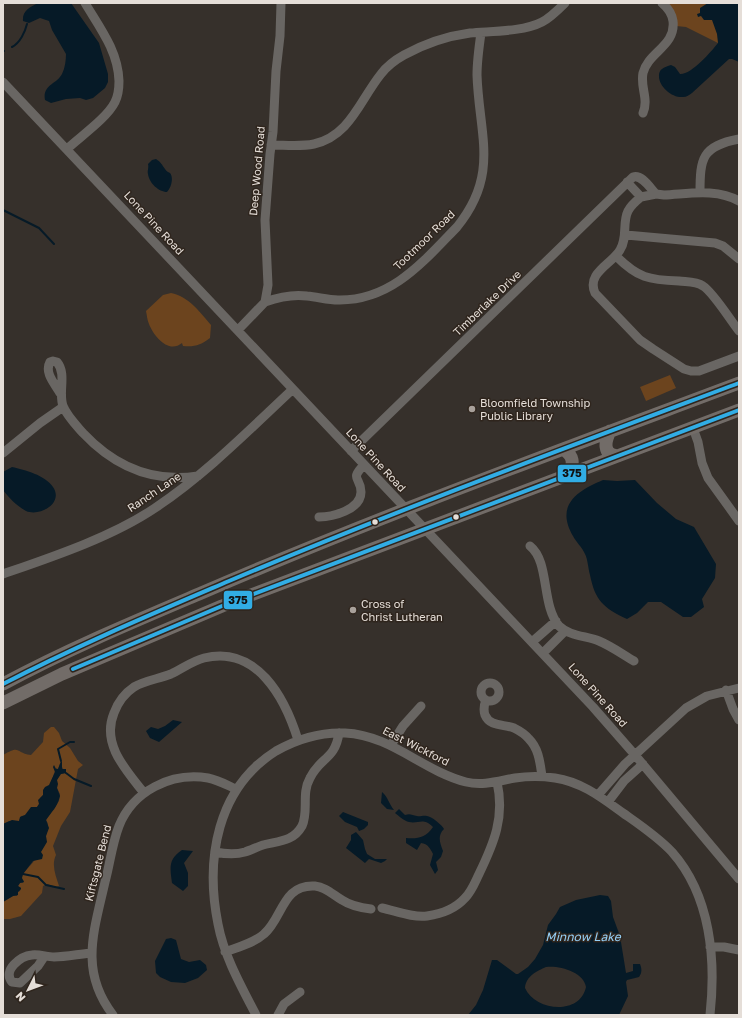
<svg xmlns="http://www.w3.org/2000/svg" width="742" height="1018" viewBox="0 0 742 1018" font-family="'Golos Text',sans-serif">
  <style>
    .green { fill: #6c441e }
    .water { fill: #061a27; fill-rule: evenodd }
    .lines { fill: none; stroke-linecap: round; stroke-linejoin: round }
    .stream { stroke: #061a27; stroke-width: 2 }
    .minor { stroke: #696663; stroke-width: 9 }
    .highway { stroke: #726c68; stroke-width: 13 }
    .bus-1-casing { stroke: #2f251d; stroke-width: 7 }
    .bus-1 { stroke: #31ade5; stroke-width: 4 }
    .poi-dot { fill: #a8a19b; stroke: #2f251d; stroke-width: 1.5 }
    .bus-dot { fill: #e5ded8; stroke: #2f251d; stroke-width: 1.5 }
    .labels { text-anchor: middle; stroke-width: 3; stroke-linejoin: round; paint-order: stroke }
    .street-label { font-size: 11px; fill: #e5ded8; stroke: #2f251d }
    .poi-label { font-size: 11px; fill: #e5ded8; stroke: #2f251d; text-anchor: start }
    .water-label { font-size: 12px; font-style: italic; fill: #94cff6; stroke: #2f251d }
    .line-badge { stroke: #2f251d; stroke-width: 1.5 }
    .pale-badge-label { font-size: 11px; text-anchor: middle; font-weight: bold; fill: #111 }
  </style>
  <rect width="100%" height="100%" fill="#36302b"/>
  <path class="green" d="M667,3H739V43H718L686,27L676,26Z
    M171,293C188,296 200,312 211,325L210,338C201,345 195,347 183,346L182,343C169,354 154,337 149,324C147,320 147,315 146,311L163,295Z
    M670,375L676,388L646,401L640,387Z
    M51,727H54L59,733L62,741L70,748L78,761L83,765L78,769L70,812L61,826L53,846L56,855C51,865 56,876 59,886L56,887L47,884L43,886L42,893L21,916L10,919H3V902L13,896H17L18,892L20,891L21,888L18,886L20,883H23L24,881L21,879L23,874C32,863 46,850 46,836C47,830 50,825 46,820L59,801L60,794L57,788V780L60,774L66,773L60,764L58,769L56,768C54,774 52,779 50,785C44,790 44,787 43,795L40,798L39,804L37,807C32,809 27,816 21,816L19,821H9L3,824V755C21,744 15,753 31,755L43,742L44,733Z"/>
  <path class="water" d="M38,3H71L99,43L108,74V82L105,88L93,98L86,100L80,98L66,99L51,103L45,100C42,85 57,84 62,74C65,68 66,60 66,54L52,30L49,21L40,18L29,23L23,21C22,11 30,7 38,3Z
    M708,3H739V62L732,59H729L692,93C689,95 687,97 683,97C672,98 658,86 659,75C659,73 660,70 662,69C664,67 668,66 671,65L675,67L680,74C691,75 711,52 718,43L717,34L712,20H704L701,16L698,17L697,14L700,13V8Z
    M156,159C161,162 162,165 165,169C166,171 168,172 170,173C174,178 171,188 167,192C159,192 149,183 148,174C147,171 149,168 148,164L152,160Z
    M12,467C25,470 45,475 53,487C64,503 40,517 26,511C17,506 9,498 3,490V472Z
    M603,480L617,481L635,480L657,503L676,519L694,527L716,564L715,578L702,599L704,607L691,617H683L661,602H648L637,613L627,619C603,608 595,600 590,575C588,568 588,560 585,554C582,547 576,542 573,536C555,505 577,491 603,480Z
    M173,720L182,722L159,742L150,738L146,731L151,727L158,729L165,726Z
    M61,761L62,762V769H66V773L61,774L57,780L58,784L57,788L60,796C57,808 52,811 46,820L49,828L46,836L47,842L41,852L43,855L42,859L33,861L23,874L22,878L24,882L20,883L18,886L21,888V889L18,892V895L13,896L3,902V824L12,820L19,821L20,817L25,815L31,807H37L39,804L38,800L43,795V790L45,787L49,785L55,772L53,767L54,765L56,769H58Z
    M382,792C388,797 389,804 394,810L387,809L381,803Z
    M399,809L405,815C410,813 412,815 417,816C420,817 423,815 427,816C431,816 442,825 444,829C437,836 440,843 443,851L441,857L436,862L438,870L435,874L430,865L433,854C430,848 428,844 421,843L417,850L406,843V838C417,839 426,838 433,827C423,817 419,824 409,822C404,821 399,816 395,813Z
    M343,812L368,822V825L364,829L359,831L357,827L345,822L339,816Z
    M356,832L363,840L365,849L367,854L375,859H387L385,861L381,863L369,859L365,863L346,848L351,840V835Z
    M182,850L193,851L184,863L188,873V886L183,891L172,883C170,868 168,859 182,850Z
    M600,895L608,896L611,901L613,917L620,936L626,973L633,971V964H640C642,969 642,973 639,977L627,980L626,982L628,996L619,1015H468L476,1005L483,990L492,960H497L516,974H518L528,967L535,959L543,945L548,925L556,914L560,907L576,900ZM546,967C559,965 584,972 586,987C580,1016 535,1011 525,988C526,976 537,971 546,967Z
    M171,938L176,940L181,959L189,962L200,960L206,965L207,970L198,978L185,983L171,982L160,977L156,973L155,961L166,939Z"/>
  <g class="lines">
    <path class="stream" d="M12,47C20,43 25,32 27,24
      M3,51H4
      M3,210L39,228L54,244
      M61,761L58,749L70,742H74
      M66,773L74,779L91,786
      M23,874L38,877L46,885L64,889"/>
    <path class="minor" d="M3,82L593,707L635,755L739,879
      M643,113C649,99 640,87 643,73C648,52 676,46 673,21C672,14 668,8 662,3
      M271,145C285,145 300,147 314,144C350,136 360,100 381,74C387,66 395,60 404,55C424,44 448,36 470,33C490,31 523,32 542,22C550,18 558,10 565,3
      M67,149C81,136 107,118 115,102C118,96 119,88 119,81C118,51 100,28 85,3
      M627,182L641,197
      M700,193C700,158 702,146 739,139
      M641,197C636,201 631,205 628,211C622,223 628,237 620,250C612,264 586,273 595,293L640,340L653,349L684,369L691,371H699L739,356
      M641,197L656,194L664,195C688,194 716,188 739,201
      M626,235L715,243L723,246L739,259
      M616,256C638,278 649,280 679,281C687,282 696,281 703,286C713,292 731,321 739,331
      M265,302C279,297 293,294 307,296C318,297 328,300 338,300C391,301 423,262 457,227C500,174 479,135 477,75C477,61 479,47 481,33
      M238,330L265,302L268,285L265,220L270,154L273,132L276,71L280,36L281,3
      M60,393C55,384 44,373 50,362L53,361L57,362C67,374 58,392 63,406C67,416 76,425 83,433C115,467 152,483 198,476
      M693,428L698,442L702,463L708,478L739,521
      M351,451L633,177C642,174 650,188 656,194
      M3,453L40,423L63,407
      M319,517C332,517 361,510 361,492C361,477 349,480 364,465
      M530,546C550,562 541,605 559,626C569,636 587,636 599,641C611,646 622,654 634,661
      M3,574C52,557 112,537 155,508C206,474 249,430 293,389
      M532,642L556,621
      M543,653L565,631
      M481 692a9 9 0 1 1 18 0a9 9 0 1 1-18 0Z
      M726,690L733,709L739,720
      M486,700C484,705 483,709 485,715C490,727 504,724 514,728C520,731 525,734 529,739C539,749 540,763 542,776
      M391,745L403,726L421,706
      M144,793C126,770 101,744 114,713C118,702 125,693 134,687C146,680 159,679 171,674C182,669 192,661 204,658C257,645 285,698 298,740
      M598,795L625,764L686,708L707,696L739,688
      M608,802L624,781L643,764
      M215,852C225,854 235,855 245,852C251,850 257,847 263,845C278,841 293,842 302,826C309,811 301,794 310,778C320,757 335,760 339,733
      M382,908C396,911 413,918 427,916C441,914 456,908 465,898C472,891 475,882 479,874C494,843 505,817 497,782
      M710,947H724L739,950
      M225,952C238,947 254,943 264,934C283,918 282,884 315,886C326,887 333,895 342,900C351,906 362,908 371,909
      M44,957L38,966L20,983L12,982C2,970 21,956 32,955C39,954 47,957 54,957C66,957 79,954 91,953
      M113,1015C79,971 94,931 105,882C110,864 112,844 119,826C133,791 171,772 208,778C218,780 227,785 236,789
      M256,1015C241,986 224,956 218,924C205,859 217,788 276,751C297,739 321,732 345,733C391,735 423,771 466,782C483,786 498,781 515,778C528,776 542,776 555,778C582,782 602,798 623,813C640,825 658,837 672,852C711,896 716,960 710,1015
      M278,1015L284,1004L300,992"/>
    <path class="highway" d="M610,431C605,441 602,455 618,456
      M563,449C574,456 574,463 569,474
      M3,684C66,650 133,622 199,594C377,517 558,451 739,383
      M3,703L62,674L222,606L739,410"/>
    <defs>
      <path id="bus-1" d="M73,669L222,606L739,410
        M3,684C76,646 152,614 229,581C397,510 568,447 739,383"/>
    </defs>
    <use href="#bus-1" class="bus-1-casing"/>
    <use href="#bus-1" class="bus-1"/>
  </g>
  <g class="poi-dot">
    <circle cx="472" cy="409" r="4"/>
    <circle cx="353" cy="610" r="4"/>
  </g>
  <g class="bus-dot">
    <circle cx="456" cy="517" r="3.5"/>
    <circle cx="375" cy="522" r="3.5"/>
  </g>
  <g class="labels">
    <g class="street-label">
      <text transform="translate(257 171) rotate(-85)" y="4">Deep Wood Road</text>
      <text transform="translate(154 223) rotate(47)" y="4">Lone Pine Road</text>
      <text transform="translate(424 240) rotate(-44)" y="4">Tootmoor Road</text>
      <text transform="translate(487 303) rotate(-44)" y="4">Timberlake Drive</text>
      <text transform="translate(376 460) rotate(47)" y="4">Lone Pine Road</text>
      <text transform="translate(154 492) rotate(-34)" y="4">Ranch Lane</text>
      <text transform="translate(598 695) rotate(48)" y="4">Lone Pine Road</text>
      <text transform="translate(416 746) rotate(27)" y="4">East Wickford</text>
      <text transform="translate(98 863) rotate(-76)" y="4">Kiftsgate Bend</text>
    </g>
    <g class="poi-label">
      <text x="480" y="407">Bloomfield Township<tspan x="480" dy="13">Public Library</tspan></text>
      <text x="361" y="608">Cross of<tspan x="361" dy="13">Christ Lutheran</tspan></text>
    </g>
    <g class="water-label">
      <text x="583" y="941">Minnow Lake</text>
    </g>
  </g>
  <g class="line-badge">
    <rect x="557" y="464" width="30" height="19" rx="4" fill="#31ade5"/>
    <rect x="223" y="590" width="30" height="20" rx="4" fill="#31ade5"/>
  </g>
  <g class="pale-badge-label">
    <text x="572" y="477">375</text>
    <text x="238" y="604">375</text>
  </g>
  <rect width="742" height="1018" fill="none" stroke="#e5ded8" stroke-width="8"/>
  <g transform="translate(28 990) rotate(228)" stroke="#2f251d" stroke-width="3" paint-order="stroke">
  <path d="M0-3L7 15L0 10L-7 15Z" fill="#e5ded8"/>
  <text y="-6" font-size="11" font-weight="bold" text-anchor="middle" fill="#e5ded8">N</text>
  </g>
</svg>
